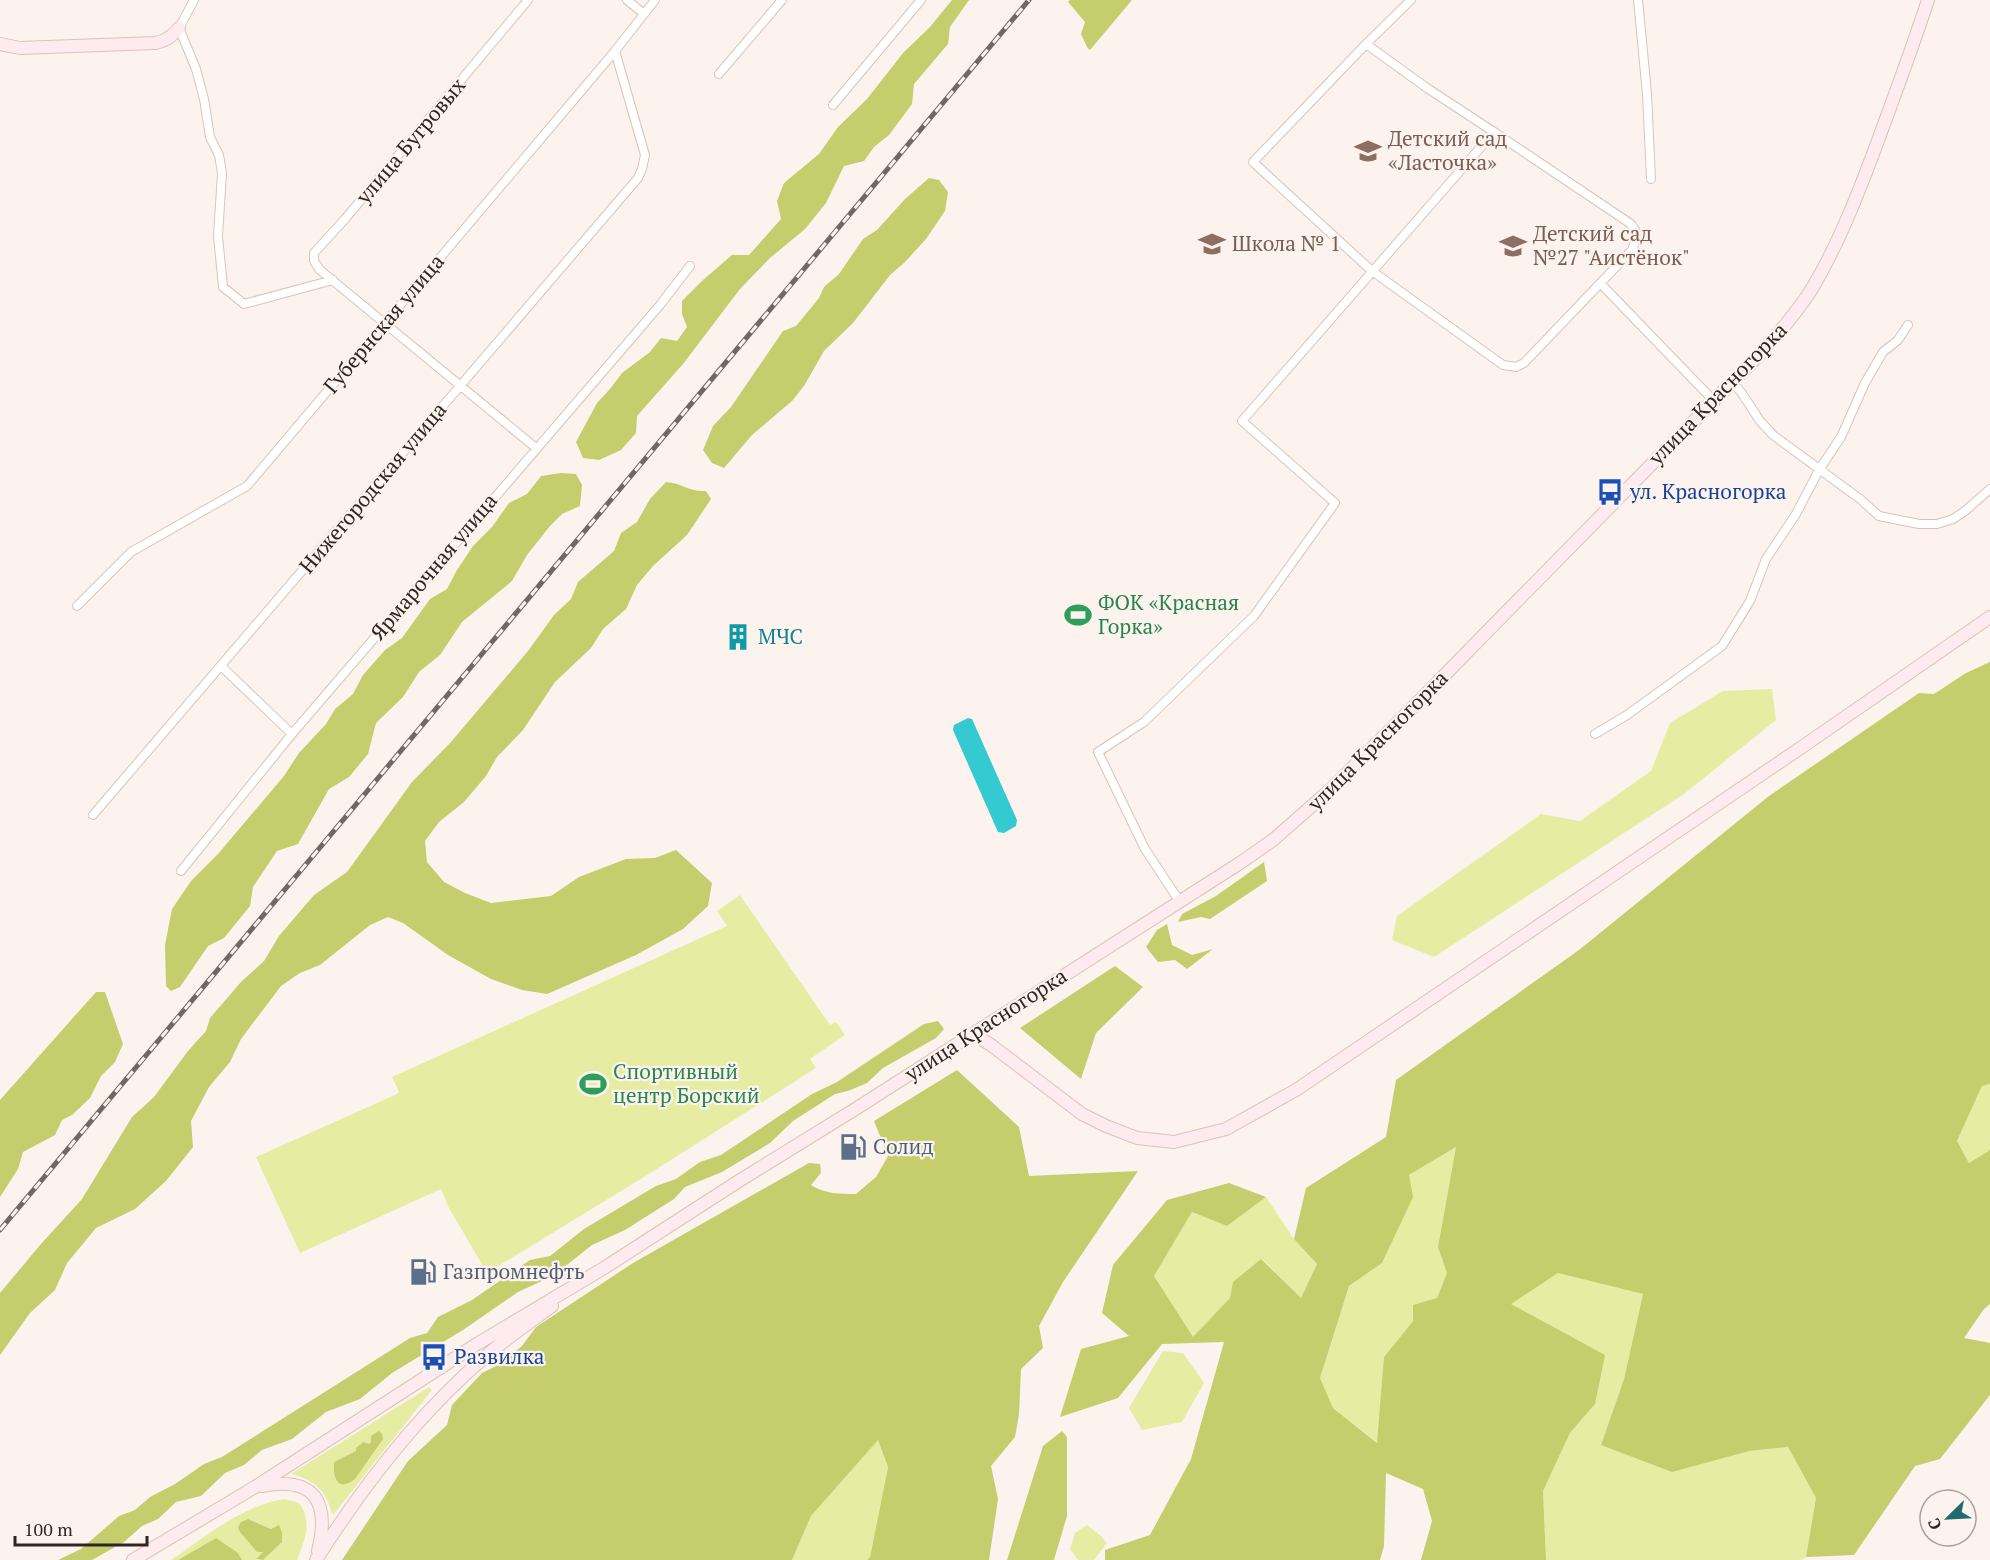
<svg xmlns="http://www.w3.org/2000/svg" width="1990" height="1560" viewBox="0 0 1990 1560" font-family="'PT Serif',serif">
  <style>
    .green { fill: #e6eda2; fill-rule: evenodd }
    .forest { fill: #c5cd6d; fill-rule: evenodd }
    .water { fill: #33cad1 }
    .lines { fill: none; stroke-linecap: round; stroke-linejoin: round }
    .street-casing { stroke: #dbc3b6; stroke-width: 10 }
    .secondary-casing { stroke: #dbc3b6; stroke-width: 14 }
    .street { stroke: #fff; stroke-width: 8 }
    .secondary { stroke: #fdebef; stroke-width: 12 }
    .rail-casing { stroke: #716863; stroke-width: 5 }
    .rail { stroke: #fdf3ee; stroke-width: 3; stroke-dasharray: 9; stroke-linecap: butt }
    .labels { text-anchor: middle; stroke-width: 4.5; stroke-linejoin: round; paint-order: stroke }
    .education-label { font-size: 21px; fill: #785e54; stroke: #fdf3ee; text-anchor: start }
    .street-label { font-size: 21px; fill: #2f2621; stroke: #fdf3ee }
    .transit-label { font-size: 21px; fill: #164399; stroke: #fdf3ee; text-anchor: start }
    .leisure-label { font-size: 21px; fill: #27864d; stroke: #fdf3ee; text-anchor: start }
    .culture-label { font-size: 21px; fill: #0d838f; stroke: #fdf3ee; text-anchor: start }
    .service-label { font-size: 21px; fill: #4e5e75; stroke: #fdf3ee; text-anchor: start }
  </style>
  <rect width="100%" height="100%" fill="#fdf3ee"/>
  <path class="green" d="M1772,689L1776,720L1684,794L1434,957L1392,940L1397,916L1541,814L1580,821L1651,771L1670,723L1723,691Z
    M740,895L830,1025L836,1022L845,1035L810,1059L816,1068L652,1172L487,1273L449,1208L441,1189L300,1253L256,1157L395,1095L399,1092L392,1077L727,926L717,911Z
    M1990,1084V1150L1969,1163L1957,1141L1982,1086Z
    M1456,1147L1438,1247L1447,1273L1437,1298L1413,1321L1384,1357L1378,1443L1333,1408L1320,1378L1349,1286L1382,1263L1409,1175Z
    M1266,1197L1294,1239L1317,1264L1301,1299L1262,1259L1234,1282L1230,1298L1193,1338L1154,1276L1192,1212L1227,1226Z
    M1558,1273L1643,1294L1624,1379L1601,1445L1749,1451L1788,1447L1816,1498L1806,1557L1802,1560H1546L1543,1491L1570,1433L1595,1404L1511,1303Z
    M1163,1351L1183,1353L1204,1383L1182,1422L1142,1430L1129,1408Z
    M429,1387L432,1390L333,1515C330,1510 329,1502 325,1496C318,1483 305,1478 291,1474ZM371,1442L338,1483L334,1462L357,1451Z
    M878,1439L888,1467L870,1557L867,1560H792L811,1516Z
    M284,1499L299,1503C313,1522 305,1540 297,1560H263L282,1542L272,1529L248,1519L265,1552L256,1559L258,1560H242L238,1553L213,1540L178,1560H171C206,1536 242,1506 284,1499Z
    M1087,1525L1101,1536L1107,1543L1094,1560H1078L1070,1549L1075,1533Z"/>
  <path class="forest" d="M952,0H969L950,27L948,44L914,84L912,104L889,135L874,147L864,161L844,166L826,203L805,229L770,258L740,289L683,364L637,416L636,433L621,450L599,460L583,458L576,442L597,403L610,389L622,373L650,352L661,338L677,341L687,327L682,314V301L703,280L732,255H749L781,219L777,201L784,183L819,154L838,127L867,99L903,53L930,27Z
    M1070,0H1132L1090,50L1087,47L1081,34L1085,22L1068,2Z
    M929,178L939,180L948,192L945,211L926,239L904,263L890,275L853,323L824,351L804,386L792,401L752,435L724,468L712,463L703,450L713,426L731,407L783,331L796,326L819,298L824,287L839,274L863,239L877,230L905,199Z
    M561,473L576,474L582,485L580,506L562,514L550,526L527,555L512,581L462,622L440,655L419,672L403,697L376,723L368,754L349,777L329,789L298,844L277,851L253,887L250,906L224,938L208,946L180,987L171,991L166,986L165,945L172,909L191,881L218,854L284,776L299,753L326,724L335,709L353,694L363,675L385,650L402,638L430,599L447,589L457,570L473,546L492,527L509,503L527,494L541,476Z
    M666,482C682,483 689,492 706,491L711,499L687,535L653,566L637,585L626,609L603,629L591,648L555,682L523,730L497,757L486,776L464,802L439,822L425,841L427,862L444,882L465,893L491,903L551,896L579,877L626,859L655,858L676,850L712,883L708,906L683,929L636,955L547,994L522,990L491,979L448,955L403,923L388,917L370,925L320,965L300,973L281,986L241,1039L230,1062L209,1087L191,1121L193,1147L166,1181L135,1209L96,1228L67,1263L55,1290L30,1313L0,1355V1293L41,1244L82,1199L132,1117L154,1097L188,1051L206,1031L210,1018L241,982L264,961L279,936L314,895L347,872L412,782L451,742L528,651L554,615L571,599L578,582L614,551L621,533L637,522L650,499Z
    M1990,662V1084L1982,1086L1957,1141L1969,1163L1990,1150V1304L1984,1309L1964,1338L1990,1343V1395L1940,1459L1915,1466L1854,1555L1806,1557L1816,1498L1788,1447L1749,1451L1672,1472L1601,1445L1624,1379L1643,1294L1558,1273L1511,1304L1605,1355L1595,1404L1570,1433L1543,1491L1546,1560H1421L1432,1521L1423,1489L1386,1473L1384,1546L1380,1560H1105V1550L1150,1535L1191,1459L1224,1342L1162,1344L1118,1398L1060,1417L1081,1349L1129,1336L1102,1313L1113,1265L1167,1200L1229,1183L1266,1197L1227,1226L1192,1212L1154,1276L1193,1337L1230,1298L1233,1282L1261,1259L1301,1298L1317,1264L1294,1239L1306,1188L1386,1137L1396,1080L1579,950L1769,796L1919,693L1934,694L1966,673ZM1456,1147L1438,1247L1447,1273L1437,1298L1413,1305V1321L1384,1357L1377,1443L1333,1408L1320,1378L1349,1286L1382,1263L1413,1197L1409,1175Z
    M1264,862L1267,881L1210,919L1201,917L1178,922L1182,914L1216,896Z
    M1167,924L1172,945L1192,955L1213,949L1187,969L1175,960L1158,962L1146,947L1157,930Z
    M1115,966L1143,987L1096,1033L1081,1079L1020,1028Z
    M96,992H105L123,1044L115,1062L101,1076L90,1098L72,1115L62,1120L55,1135L23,1152L18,1169L0,1197V1100Z
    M938,1021L944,1029L936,1038L883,1068L867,1083L848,1091L835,1094L793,1121L770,1143L722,1172L685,1187L674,1199L625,1230L592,1245L553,1276L518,1292L463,1330L392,1373L360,1399L326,1412L292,1439L262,1450L244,1465L225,1473L201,1496L176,1502L158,1519L142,1526L124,1542L92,1560H58L81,1549L119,1516L135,1510L150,1497L175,1484L204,1464L222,1457L410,1338L427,1333L438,1317L472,1300L530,1260L550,1256L584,1229L619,1208L656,1186L676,1179L700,1162L721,1155L812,1094L837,1082L924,1024Z
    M957,1070L1019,1127L1029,1176L1138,1171L1063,1282L1039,1326L1043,1348L1021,1369L1019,1415L1015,1437L991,1466L998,1499L989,1560H867L870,1557L888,1467L878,1440L811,1516L792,1560H342L408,1461L447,1425L452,1405L482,1373L500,1364L522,1346L536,1327L633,1263L809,1163L820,1164L821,1173L811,1185C825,1194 840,1194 856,1194L876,1177L888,1156L874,1121Z
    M379,1431L382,1434L383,1439L355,1479C337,1493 333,1477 334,1462L356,1451V1448L363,1442L369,1444L371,1442V1436Z
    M1062,1431L1067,1437V1516L1054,1560H1007L1043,1446Z
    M248,1519L271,1529L279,1525L282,1533V1542L263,1560L256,1559L263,1552H257L240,1532L238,1527L241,1522Z
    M216,1538L238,1553L242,1560H178Z"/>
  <path class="water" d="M968,718L972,719L1017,820L1016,826L1004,833L998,832L953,730L954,725Z"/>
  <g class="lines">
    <defs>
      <path id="street" d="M194,0L179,28L196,69L204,99L210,137L219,155L222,173L218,236L223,287L244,304L333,280
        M528,0L345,219L314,253V261L320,270L536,448
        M627,0L643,13
        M1411,0L1366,44L1253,162L1372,271L1503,365L1516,367L1524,363L1632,250L1636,240L1635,230L1631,224L1494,132
        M1638,0L1647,94L1651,179
        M719,74L782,0
        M833,105L921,0
        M1601,284L1713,400
        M1732,382L1741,392L1760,421L1773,435L1860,499L1879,516L1919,524H1937L1953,519L1965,511L1990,489
        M77,606L131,552L247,486L615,51L655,0
        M221,666L292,734
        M1595,734L1627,715L1722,646L1750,601L1766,559L1796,514L1819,470L1841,437L1865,383L1883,352L1898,340L1908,325
        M93,815L638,178L642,169L645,155L615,51
        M181,871L292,734L660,305L690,266
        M1180,902L1145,849L1098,752L1144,722L1254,616L1335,503L1242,421L1494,132L1427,88L1366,44"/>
      <path id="secondary" d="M0,44L20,48L155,43C166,41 172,36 179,28
        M973,1034L991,1045L1082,1114L1106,1126L1137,1138L1174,1142L1226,1129L1296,1090L1802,747L1990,617
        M262,1486C315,1476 330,1502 318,1551
        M133,1560L255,1487L477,1344L604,1268L742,1179L857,1108L1240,863L1273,840L1330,790L1419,701L1756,358C1776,336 1797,313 1813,287C1839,243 1858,194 1876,146C1894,97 1912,49 1928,0
        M316,1560C363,1486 419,1413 486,1356C507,1338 530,1322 552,1306"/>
    </defs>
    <use href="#street" class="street-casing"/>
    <use href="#secondary" class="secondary-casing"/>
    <use href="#street" class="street"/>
    <use href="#secondary" class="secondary"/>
    <defs>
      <path id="rail" d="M0,1230L1029,0"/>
    </defs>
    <use href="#rail" class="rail-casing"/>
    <use href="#rail" class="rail"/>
  </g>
  <defs>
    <symbol id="school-bare" viewBox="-9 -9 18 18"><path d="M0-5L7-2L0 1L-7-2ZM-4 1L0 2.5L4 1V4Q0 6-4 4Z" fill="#8d6e63" stroke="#fdf3ee" stroke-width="2.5" paint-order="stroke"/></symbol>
    <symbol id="bus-bare" viewBox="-9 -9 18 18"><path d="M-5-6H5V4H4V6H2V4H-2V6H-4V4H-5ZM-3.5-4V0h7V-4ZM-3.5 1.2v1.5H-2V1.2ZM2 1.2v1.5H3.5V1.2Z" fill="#1a4fb4" stroke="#fdf3ee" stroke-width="2.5" paint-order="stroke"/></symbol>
    <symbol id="stadium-bare" viewBox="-9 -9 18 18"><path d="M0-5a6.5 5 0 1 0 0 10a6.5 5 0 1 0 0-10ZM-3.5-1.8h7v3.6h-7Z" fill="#2e9e5b" stroke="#fdf3ee" stroke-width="2.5" paint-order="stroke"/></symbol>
    <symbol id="building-bare" viewBox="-9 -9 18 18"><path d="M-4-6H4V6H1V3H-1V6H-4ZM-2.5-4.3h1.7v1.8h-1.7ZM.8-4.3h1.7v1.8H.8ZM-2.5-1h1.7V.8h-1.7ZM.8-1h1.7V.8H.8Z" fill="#0f9aa8" stroke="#fdf3ee" stroke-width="2.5" paint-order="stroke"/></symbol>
    <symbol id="fuel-bare" viewBox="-9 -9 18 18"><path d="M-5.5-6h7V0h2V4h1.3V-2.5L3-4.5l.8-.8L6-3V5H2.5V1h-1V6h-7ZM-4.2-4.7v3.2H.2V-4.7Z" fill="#5c6f8a" stroke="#fdf3ee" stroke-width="2.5" paint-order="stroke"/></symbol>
  </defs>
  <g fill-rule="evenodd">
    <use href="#school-bare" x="1349" y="132" width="38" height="38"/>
    <use href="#school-bare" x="1193" y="225" width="38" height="38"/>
    <use href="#school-bare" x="1494" y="227" width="38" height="38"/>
    <use href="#bus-bare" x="1591" y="473" width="38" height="38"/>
    <use href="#stadium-bare" x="1059" y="596" width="38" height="38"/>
    <use href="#building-bare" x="719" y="618" width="38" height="38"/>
    <use href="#stadium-bare" x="574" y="1065" width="38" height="38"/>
    <use href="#fuel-bare" x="834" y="1128" width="38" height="38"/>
    <use href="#fuel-bare" x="404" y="1253" width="38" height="38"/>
    <use href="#bus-bare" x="415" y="1338" width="38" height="38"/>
  </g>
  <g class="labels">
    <g class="education-label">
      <text x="1388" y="146">Детский сад<tspan x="1388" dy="24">«Ласточка»</tspan></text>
      <text x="1533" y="241">Детский сад<tspan x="1533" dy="24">№27 "Аистёнок"</tspan></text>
      <text x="1232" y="251">Школа № 1</text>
    </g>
    <g class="street-label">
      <text transform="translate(411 141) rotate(-50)" y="7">улица Бугровых</text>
      <text transform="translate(384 324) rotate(-50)" y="7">Губернская улица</text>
      <text transform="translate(1718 394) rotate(-46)" y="7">улица Красногорка</text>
      <text transform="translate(373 488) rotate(-50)" y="7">Нижегородская улица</text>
      <text transform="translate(434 567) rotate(-50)" y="7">Ярмарочная улица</text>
      <text transform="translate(1378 741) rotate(-45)" y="7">улица Красногорка</text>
      <text transform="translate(986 1025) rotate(-33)" y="7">улица Красногорка</text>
    </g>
    <g class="transit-label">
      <text x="1630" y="499">ул. Красногорка</text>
      <text x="454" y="1364">Развилка</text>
    </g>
    <g class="leisure-label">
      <text x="1098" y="610">ФОК «Красная<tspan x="1098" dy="24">Горка»</tspan></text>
      <text x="613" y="1079">Спортивный<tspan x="613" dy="24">центр Борский</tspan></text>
    </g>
    <g class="culture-label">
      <text x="758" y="644">МЧС</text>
    </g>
    <g class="service-label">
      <text x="873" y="1154">Солид</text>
      <text x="443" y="1279">Газпромнефть</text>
    </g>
  </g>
  <g transform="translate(1948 1518) rotate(246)"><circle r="28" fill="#fdf3ee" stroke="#aba19c" stroke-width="1.5"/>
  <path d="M0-4.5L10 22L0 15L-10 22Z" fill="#1f6b70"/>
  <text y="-9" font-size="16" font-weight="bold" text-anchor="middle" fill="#2f2621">С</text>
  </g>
  <path d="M15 1536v9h132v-9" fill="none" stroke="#2f2621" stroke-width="3"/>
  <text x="24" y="1536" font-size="18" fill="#2f2621" stroke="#fdf3ee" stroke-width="4.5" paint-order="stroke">100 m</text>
</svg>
